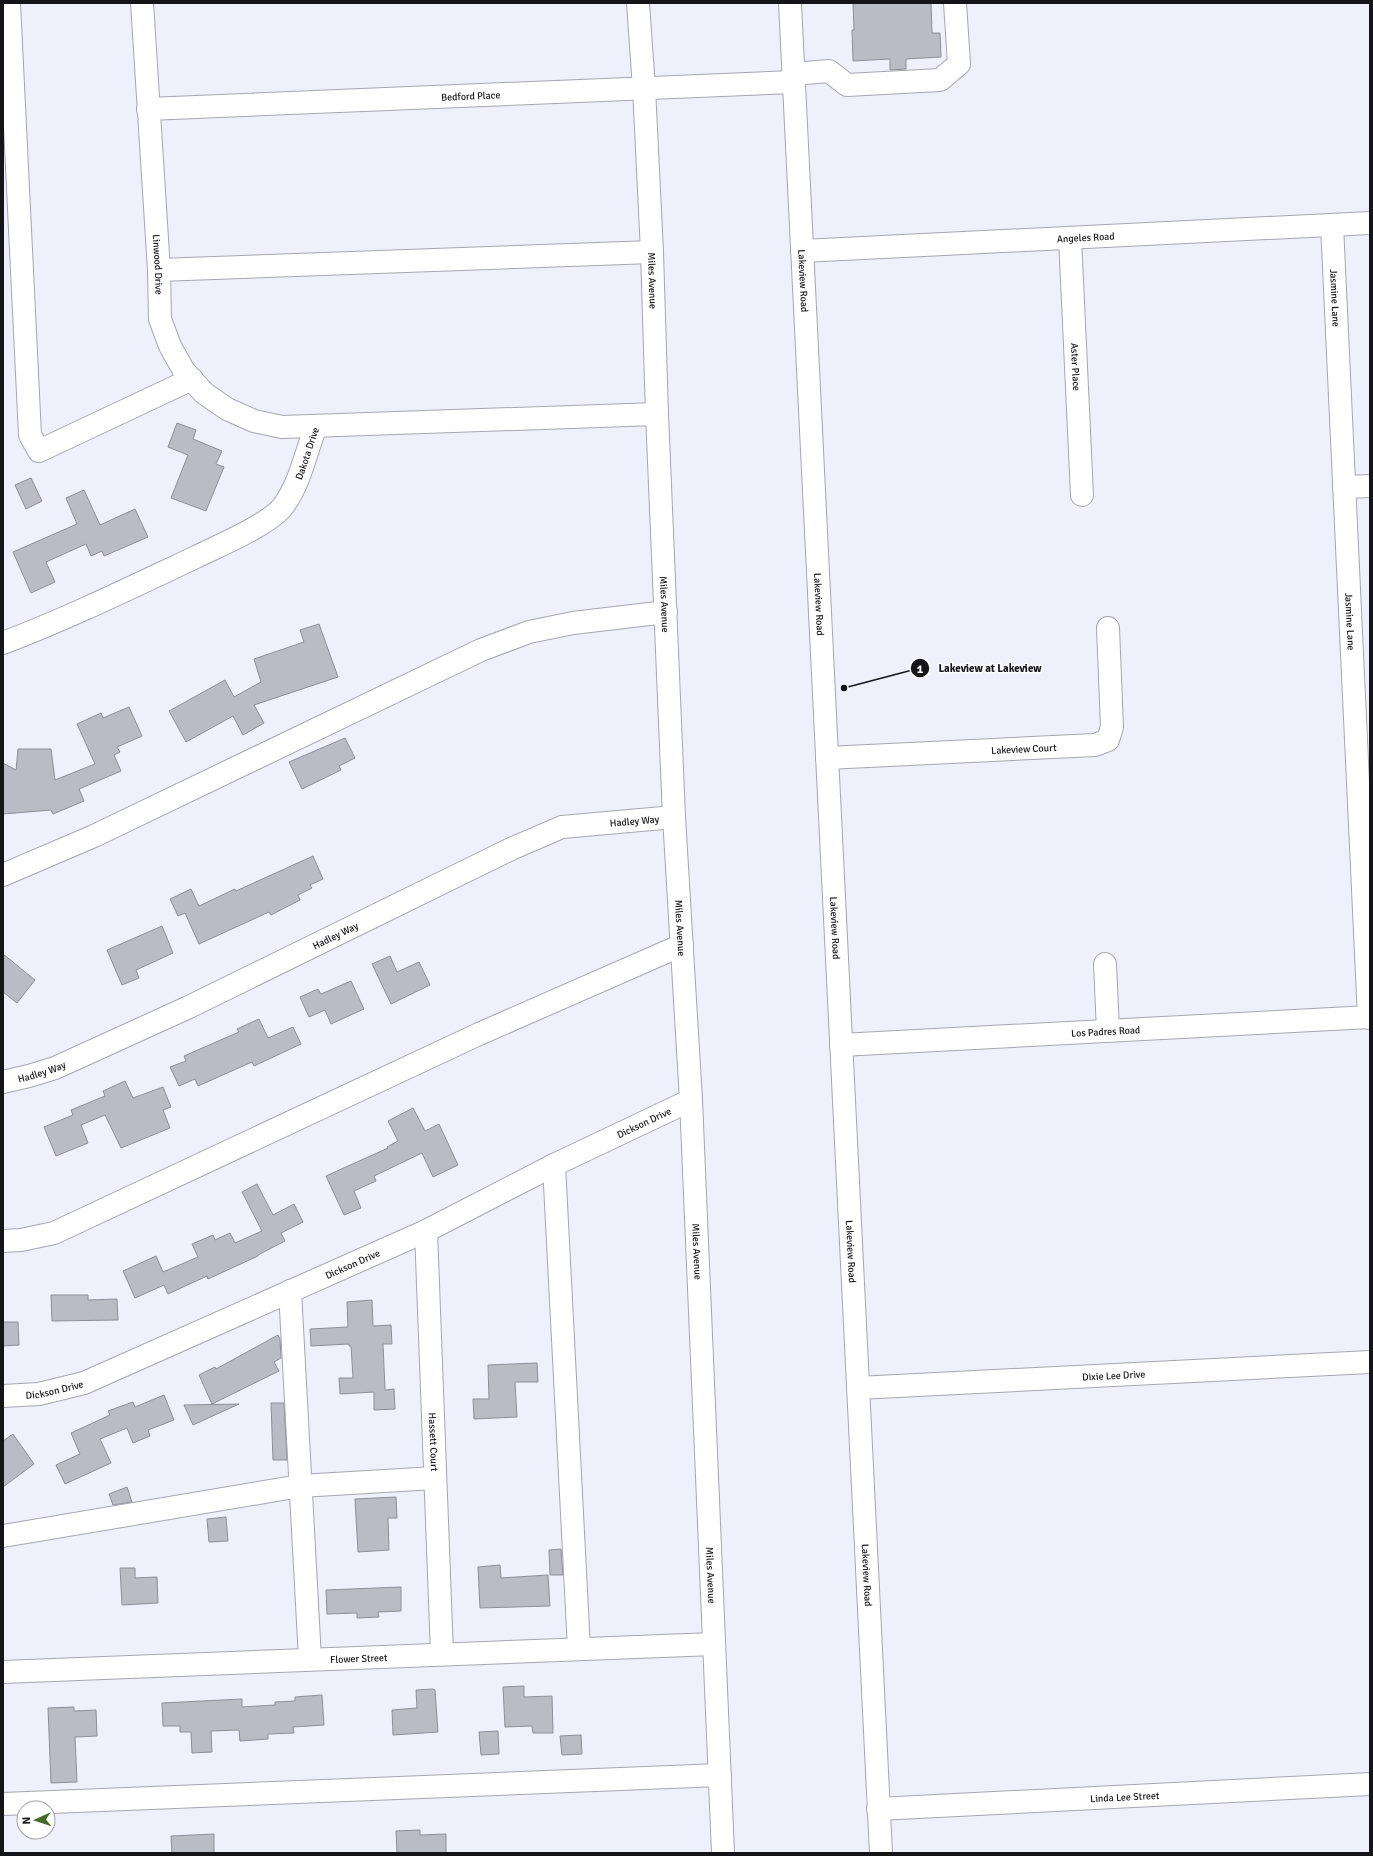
<svg xmlns="http://www.w3.org/2000/svg" width="1373" height="1856" viewBox="0 0 1373 1856" font-family="Signika,sans-serif">
  <style>
    .building { fill: #bbbbc6; stroke: #8e8e99 }
    .lines { fill: none; stroke-linecap: round; stroke-linejoin: round }
    .minor-casing { stroke: #a5a6b1; stroke-width: 24 }
    .major-casing { stroke: #a5a6b1; stroke-width: 24 }
    .minor { stroke: #fff; stroke-width: 22 }
    .major { stroke: #fff; stroke-width: 22 }
    .labels { text-anchor: middle; stroke-width: 3; stroke-linejoin: round; paint-order: stroke }
    .street-label { font-size: 10px; fill: #151519; stroke: #fff }
    .leader { fill: none; stroke: #151519; stroke-width: 1.5 }
    .callout-dot { fill: #151519; stroke: #fff; stroke-width: 1.5 }
    .mark-label { font-size: 12px; text-anchor: middle; font-weight: bold; fill: #fff }
    .callout-label { font-size: 11px; text-anchor: middle; font-weight: bold; fill: #151519; stroke: #fff; stroke-width: 3; stroke-linejoin: round; paint-order: stroke }
  </style>
  <rect width="100%" height="100%" fill="#f0f0fc"/>
  <path class="building" d="M853,3H931L932,33H940L941,57L906,59V69L890,70V59L853,61L852,30H854Z
    M177,423L196,430L193,439L222,451L216,464L224,467L206,511L171,498L188,455L168,447Z
    M31,478L42,501L26,509L15,485Z
    M84,490L100,525L135,509L148,537L104,556L102,551L91,556L86,544L46,562L55,582L31,593L13,552L77,524L66,498Z
    M319,624L338,677L254,705L264,723L243,735L233,716L186,742L169,711L225,680L234,697L261,682L254,659L304,642L300,630Z
    M129,707L142,736L117,747L120,752L114,755L121,771L79,789L84,801L53,814L51,810L3,814V763L16,770L18,749H51L55,780L95,764L77,724L101,713L103,718Z
    M345,738L355,758L339,766L341,770L302,789L289,762Z
    M313,856L323,879L310,885L312,888L298,895L300,900L271,915L269,912L199,944L185,913L178,916L170,899L191,889L199,906L235,889L236,891Z
    M162,926L173,953L136,970L139,978L122,985L107,950Z
    M3,954L35,980L17,1003L3,992Z
    M390,956L397,972L419,962L430,985L391,1004L372,964Z
    M351,981L364,1009L331,1024L325,1010L309,1017L300,997L318,989L321,994Z
    M259,1019L268,1038L293,1027L301,1044L254,1066L252,1062L198,1086L195,1079L179,1086L170,1067L186,1061L184,1056L239,1032L237,1029Z
    M125,1081L133,1098L163,1087L171,1107L163,1110L170,1128L121,1148L105,1115L81,1125L88,1143L56,1156L44,1127L73,1115L71,1110L105,1096L103,1091Z
    M413,1108L425,1131L439,1124L458,1165L433,1177L422,1153L374,1176L376,1181L354,1191L361,1208L344,1215L326,1176L388,1148L387,1147L398,1141L388,1121Z
    M257,1184L273,1215L294,1204L303,1222L281,1233L285,1241L258,1255V1256L208,1279L207,1276L168,1294L164,1285L135,1298L123,1271L156,1256L163,1272L198,1257L192,1244L213,1235L215,1240L230,1233L235,1243L262,1231L242,1192Z
    M51,1295H88V1300L117,1299L118,1320L52,1321Z
    M372,1300L373,1326L391,1325L392,1344H383L385,1390L394,1389L395,1409L374,1410V1392L340,1394L339,1378H353L351,1346H349V1344L311,1346L310,1329L348,1327L347,1302Z
    M3,1322H18L19,1345L3,1346Z
    M278,1335L280,1339L281,1358L274,1362L279,1371L212,1404L199,1375L215,1367L216,1369Z
    M537,1363L538,1382H515L517,1417L474,1419L473,1399H489L488,1365Z
    M164,1395L174,1420L148,1430L150,1436L133,1443L127,1428L100,1439L111,1463L65,1484L56,1465L80,1454L71,1433L110,1415L108,1411L133,1402L135,1407Z
    M271,1403H284L287,1460H273Z
    M239,1404L193,1425L184,1405Z
    M13,1434L34,1464L3,1487V1441Z
    M127,1487L132,1502L113,1505L109,1494Z
    M396,1497L397,1518H388L389,1550L358,1552L355,1499Z
    M226,1517L228,1541L209,1542L207,1519Z
    M561,1549L563,1575H550L549,1550Z
    M500,1565L501,1578L548,1575L550,1606L480,1608L478,1567Z
    M120,1568H135V1578L157,1577L158,1603L122,1605Z
    M401,1587V1611L378,1612L379,1617L357,1618V1613L327,1614L326,1590Z
    M524,1686V1697L552,1696L553,1733H533L532,1726L505,1727L503,1687Z
    M433,1689L435,1690L438,1732L393,1735L392,1710L417,1708L416,1690Z
    M322,1695L324,1725L293,1727L294,1733L268,1734V1739L240,1741L239,1730L211,1731L212,1752L192,1753L191,1732H180V1726H163L162,1703L242,1699V1707L275,1705V1702L295,1701V1697Z
    M74,1707V1711L96,1710L97,1736L75,1737L77,1782L51,1783L48,1708Z
    M498,1731L499,1754L481,1755L479,1732Z
    M581,1735L582,1754L562,1755L560,1736Z
    M420,1830V1835L446,1834V1853H397L396,1831Z
    M214,1834V1853H172L171,1836Z"/>
  <g class="lines">
    <defs>
      <g id="minor">
        <path d="M9,3L30,435L39,451L192,379"/>
        <path id="s1" d="M142,3L159,270L160,319L170,346L184,371L204,393L227,409L254,421L282,427L657,414"/>
        <path id="s2" d="M638,3L644,88L652,252L657,414L674,817L691,1100L723,1853"/>
        <path d="M793,74L829,71L847,85L940,80L959,64L955,3"/>
        <path id="s3" d="M148,109L794,82"/>
        <path id="s4" d="M1332,225L1369,1018"/>
        <path id="s5" d="M1070,238L1082,495"/>
        <path id="s6" d="M802,251L1370,223"/>
        <path d="M159,270L652,252"/>
        <path d="M1344,487L1370,486"/>
        <path id="s7" d="M3,643C69,618 132,587 196,557C218,546 271,524 284,505C300,483 306,452 316,426"/>
        <path id="s8" d="M827,758L1095,745L1108,740L1112,727L1108,628"/>
        <path d="M3,875L94,836L481,650L529,632L573,623L666,612"/>
        <path d="M1105,964L1108,1031"/>
        <path id="s9" d="M841,1045L1370,1017"/>
        <path id="s10" d="M3,1082L29,1076L55,1068L189,1007L511,849L562,827L674,817"/>
        <path d="M554,1165L579,1649"/>
        <path id="s11" d="M426,1231L442,1654"/>
        <path d="M3,1241L21,1240L54,1233L479,1034L682,945"/>
        <path d="M290,1291L310,1659"/>
        <path id="s12" d="M858,1388L1370,1362"/>
        <path id="s13" d="M3,1396L39,1394L84,1383L426,1231L554,1165L691,1100"/>
        <path d="M3,1536L300,1486L435,1478"/>
        <path id="s14" d="M3,1672L714,1644"/>
        <path d="M3,1804L720,1775"/>
        <path id="s15" d="M878,1809L1370,1784"/>
      </g>
      <g id="major">
        <path id="s16" d="M790,3L881,1853"/>
      </g>
    </defs>
    <use href="#minor" class="minor-casing"/>
    <use href="#major" class="major-casing"/>
    <use href="#minor" class="minor"/>
    <use href="#major" class="major"/>
  </g>
  <g class="labels">
    <g class="street-label">
      <text dy="4" stroke="none"><textPath href="#s3" startOffset="323">Bedford Place</textPath></text>
      <text dy="4" stroke="none"><textPath href="#s6" startOffset="284">Angeles Road</textPath></text>
      <text dy="4" stroke="none"><textPath href="#s1" startOffset="262">Linwood Drive</textPath></text>
      <text dy="4" stroke="none"><textPath href="#s2" startOffset="278">Miles Avenue</textPath></text>
      <text dy="4" stroke="none"><textPath href="#s16" startOffset="278">Lakeview Road</textPath></text>
      <text dy="4" stroke="none"><textPath href="#s4" startOffset="73">Jasmine Lane</textPath></text>
      <text dy="4" stroke="none"><textPath href="#s5" startOffset="129">Aster Place</textPath></text>
      <text dy="4" stroke="none"><textPath href="#s7" startOffset="371">Dakota Drive</textPath></text>
      <text dy="4" stroke="none"><textPath href="#s2" startOffset="602">Miles Avenue</textPath></text>
      <text dy="4" stroke="none"><textPath href="#s16" startOffset="602">Lakeview Road</textPath></text>
      <text dy="4" stroke="none"><textPath href="#s4" startOffset="397">Jasmine Lane</textPath></text>
      <text dy="4" stroke="none"><textPath href="#s8" startOffset="197">Lakeview Court</textPath></text>
      <text dy="4" stroke="none"><textPath href="#s10" startOffset="688">Hadley Way</textPath></text>
      <text dy="4" stroke="none"><textPath href="#s2" startOffset="926">Miles Avenue</textPath></text>
      <text dy="4" stroke="none"><textPath href="#s16" startOffset="926">Lakeview Road</textPath></text>
      <text dy="4" stroke="none"><textPath href="#s10" startOffset="364">Hadley Way</textPath></text>
      <text dy="4" stroke="none"><textPath href="#s9" startOffset="265">Los Padres Road</textPath></text>
      <text dy="4" stroke="none"><textPath href="#s10" startOffset="40">Hadley Way</textPath></text>
      <text dy="4" stroke="none"><textPath href="#s13" startOffset="700">Dickson Drive</textPath></text>
      <text dy="4" stroke="none"><textPath href="#s2" startOffset="1250">Miles Avenue</textPath></text>
      <text dy="4" stroke="none"><textPath href="#s16" startOffset="1250">Lakeview Road</textPath></text>
      <text dy="4" stroke="none"><textPath href="#s13" startOffset="376">Dickson Drive</textPath></text>
      <text dy="4" stroke="none"><textPath href="#s12" startOffset="256">Dixie Lee Drive</textPath></text>
      <text dy="4" stroke="none"><textPath href="#s13" startOffset="52">Dickson Drive</textPath></text>
      <text dy="4" stroke="none"><textPath href="#s11" startOffset="211">Hassett Court</textPath></text>
      <text dy="4" stroke="none"><textPath href="#s2" startOffset="1574">Miles Avenue</textPath></text>
      <text dy="4" stroke="none"><textPath href="#s16" startOffset="1574">Lakeview Road</textPath></text>
      <text dy="4" stroke="none"><textPath href="#s14" startOffset="356">Flower Street</textPath></text>
      <text dy="4" stroke="none"><textPath href="#s15" startOffset="247">Linda Lee Street</textPath></text>
    </g>
  </g>
  <path class="leader" d="M844 688L920 668"/>
  <g class="callout-dot">
    <circle cx="844" cy="688" r="4"/>
    <circle cx="920" cy="668" r="10"/>
  </g>
  <g class="mark-label">
    <text x="920" y="673">1</text>
  </g>
  <g class="callout-label">
    <text x="990" y="672">Lakeview at Lakeview</text>
  </g>
  <rect width="1373" height="1856" fill="none" stroke="#151519" stroke-width="8"/>
  <g transform="translate(36 1820) rotate(267)"><circle r="19" fill="#ffffff" stroke="#a1a1a3"/>
  <path d="M0-3L7 15L0 10L-7 15Z" fill="#436924"/>
  <text y="-6" font-size="11" font-weight="bold" text-anchor="middle" fill="#151519">N</text>
  </g>
</svg>
